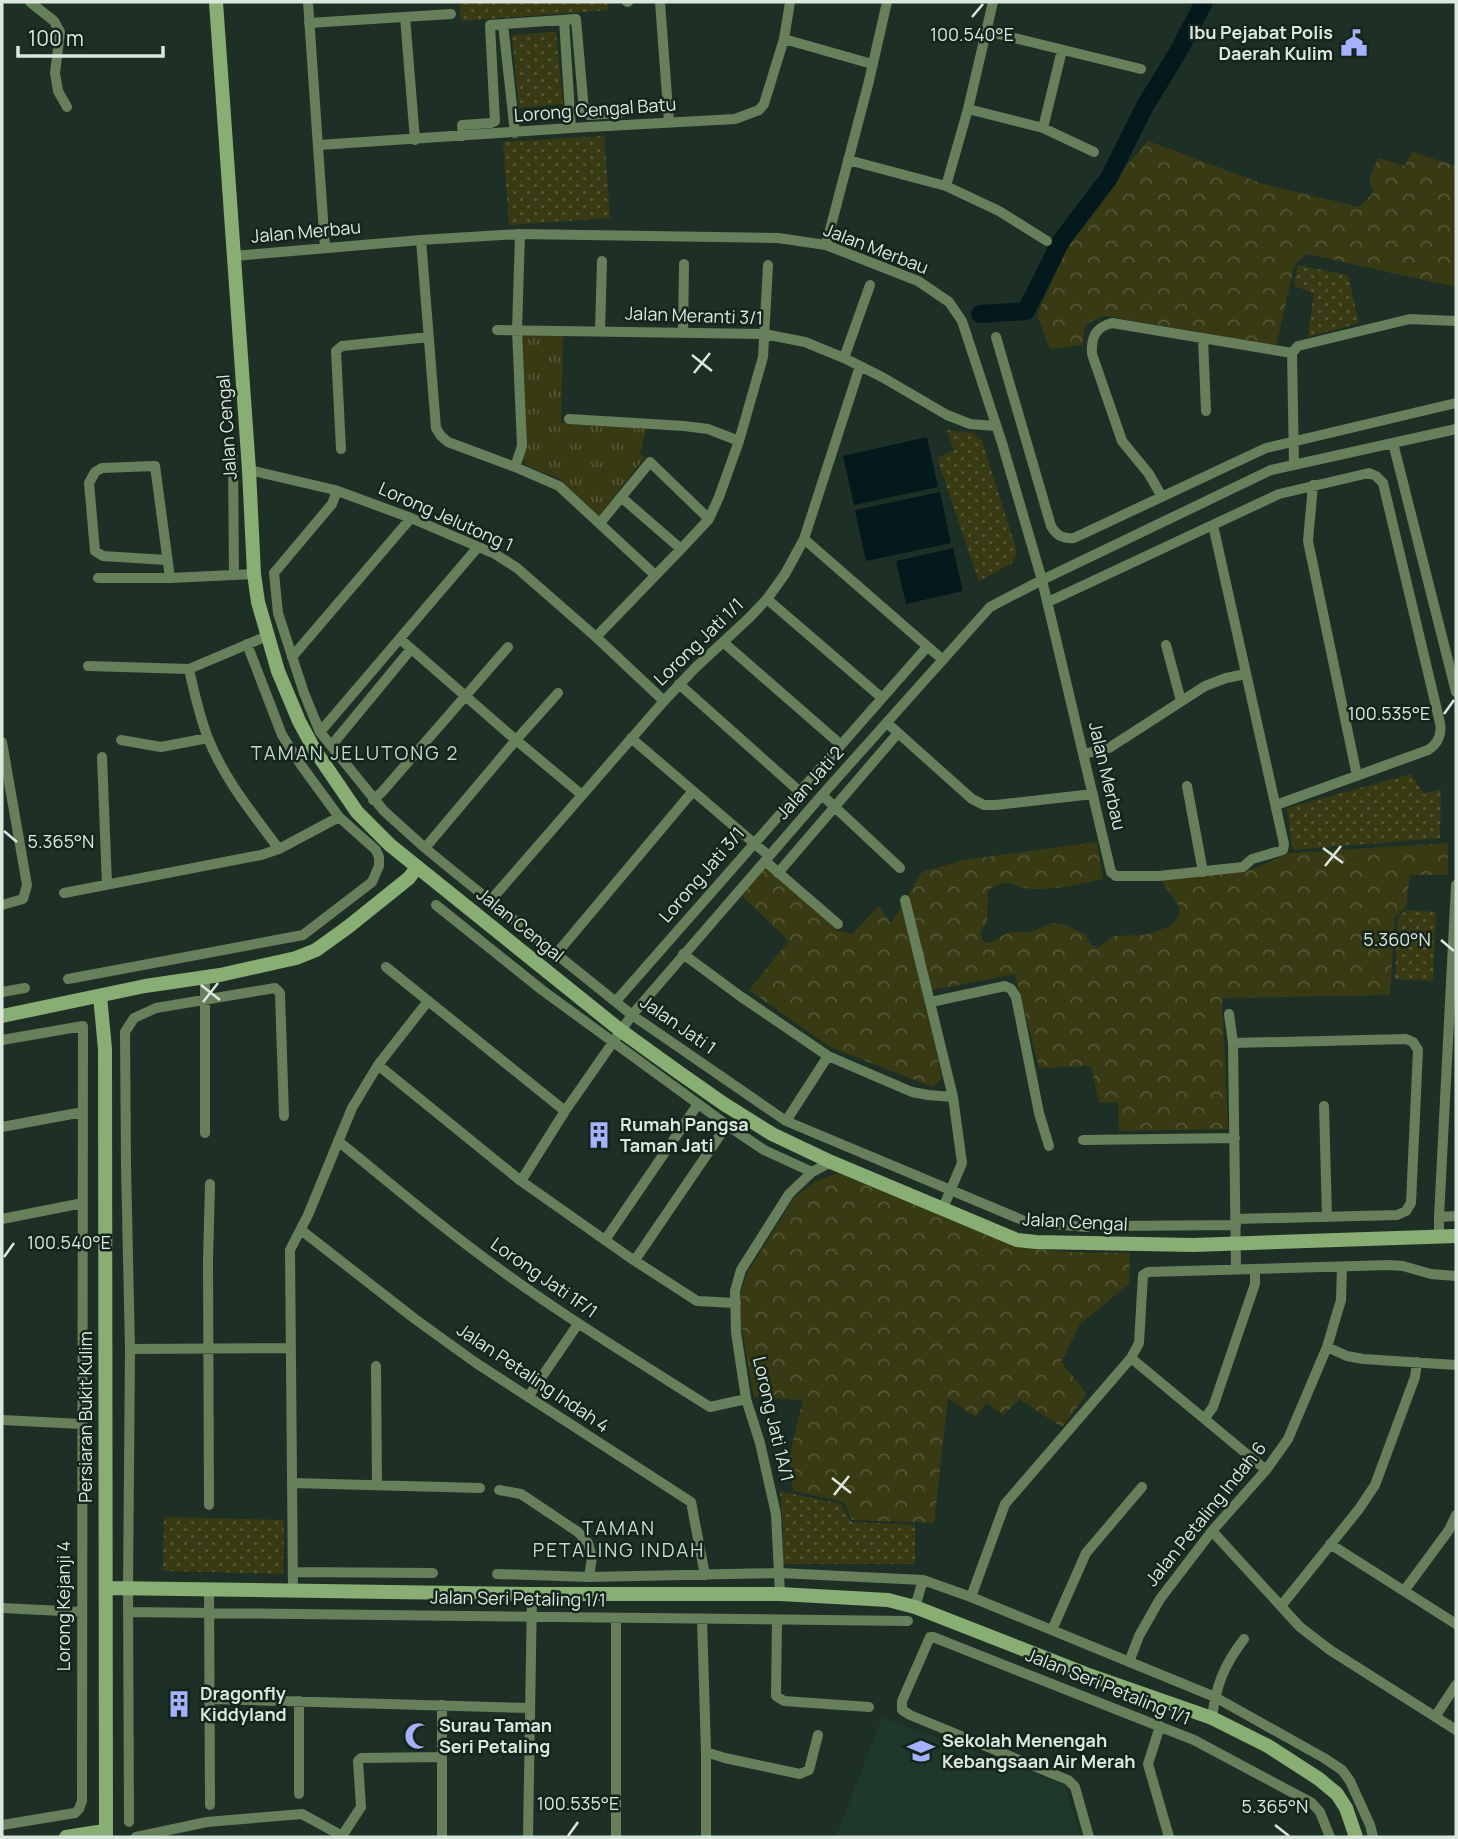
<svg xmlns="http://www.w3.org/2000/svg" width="1458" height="1839" viewBox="0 0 1458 1839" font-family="Manrope,sans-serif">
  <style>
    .built { fill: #1e382a }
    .grass { fill: url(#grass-tufts) }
    .forest { fill: url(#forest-crowns) }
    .park { fill: url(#park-dots) }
    .water { fill: #03191c }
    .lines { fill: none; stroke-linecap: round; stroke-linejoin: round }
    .river { stroke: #03191c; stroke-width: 18 }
    .street { stroke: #677f5b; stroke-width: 10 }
    .secondary { stroke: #88ae74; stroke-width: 14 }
    .ticks { fill: none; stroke: #dce7e0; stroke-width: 2.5 }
    .labels { text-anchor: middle; stroke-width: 5; stroke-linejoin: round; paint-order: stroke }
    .poi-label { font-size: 18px; font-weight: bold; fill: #dce7e0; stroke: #14261c; text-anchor: start }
    .street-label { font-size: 18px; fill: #dce7e0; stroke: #14261c }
    .neighbourhood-label { font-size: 19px; letter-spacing: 2px; fill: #c3dacc; stroke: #14261c }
    .ticks-label { font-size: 18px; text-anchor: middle; fill: #dce7e0; stroke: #14261c; stroke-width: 5; stroke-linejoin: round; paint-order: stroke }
  </style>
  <defs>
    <pattern id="grass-tufts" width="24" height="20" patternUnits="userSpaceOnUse" patternTransform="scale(1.75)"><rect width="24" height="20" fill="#383a13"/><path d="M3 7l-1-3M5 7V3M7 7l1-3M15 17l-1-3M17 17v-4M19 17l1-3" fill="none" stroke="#545635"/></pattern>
    <pattern id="forest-crowns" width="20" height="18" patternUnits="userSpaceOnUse" patternTransform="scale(1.75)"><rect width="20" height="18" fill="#383a13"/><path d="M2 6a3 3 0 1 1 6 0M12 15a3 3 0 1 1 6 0" fill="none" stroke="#545635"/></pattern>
    <pattern id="park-dots" width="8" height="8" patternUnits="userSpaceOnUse" patternTransform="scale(1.75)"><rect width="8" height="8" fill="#383a13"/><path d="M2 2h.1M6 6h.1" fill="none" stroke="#545635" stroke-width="1.8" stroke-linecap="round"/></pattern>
  </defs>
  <rect width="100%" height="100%" fill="#1e3026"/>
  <path class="built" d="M882,1717L1065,1785L1081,1837H836Z"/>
  <path class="grass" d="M522,334L563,335L561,423L646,429L640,454L645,457L599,516L558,478L527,466L522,458Z"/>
  <path class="forest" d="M1148,141L1263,184L1359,207L1374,192L1369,180L1378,158L1405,166L1412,152L1456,166V287L1308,254L1299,259L1294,267L1276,346L1107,316C1086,321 1083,324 1083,345L1050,349L1037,315L1071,239L1109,186Z
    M1097,842L1103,879C1082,884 1058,889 1036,889C1013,889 1012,875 988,890L987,922L980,933L983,941L990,943L1009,932H1030L1052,923L1066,925L1086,935L1090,944L1098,948L1114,936L1145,935L1170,926L1177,919L1180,908L1162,881L1251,870L1290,853L1448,843V875H1410L1406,907L1395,917L1390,995L1222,998L1228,1129L1119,1131L1118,1102L1099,1103L1091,1066L1039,1068L1015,974L922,992L942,1078L933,1087L830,1047L749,990L789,941L741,895L766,866L837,930L852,934L879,906L891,924L922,872L964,860Z
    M838,1173L1016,1247L1070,1252L1130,1253L1129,1284L1080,1324L1061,1362L1087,1394L1062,1427L1019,1399L1004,1415L986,1403L976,1417L948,1398L934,1523L852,1520L844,1502L793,1491L789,1457L803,1400L754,1397L739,1313L741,1292L748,1272L794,1198L816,1181Z"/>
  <path class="park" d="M459,2H608L609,10L461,21Z
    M556,32L563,104L519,108L512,35Z
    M604,136L610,218L509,225L503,142Z
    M1298,265L1348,275L1359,323L1308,337L1314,293L1294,286Z
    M947,430L974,433L982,441L1017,552L1012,563L979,581L937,458L954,450Z
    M1411,774L1424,794L1441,789L1440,838L1293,850L1287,808Z
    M1406,910L1436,912L1433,981L1395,979L1398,917Z
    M780,1491L841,1504L851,1522L915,1525V1564H783V1525Z
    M164,1517L284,1520L283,1574L163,1571Z"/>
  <path class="water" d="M927,437L938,487L854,505L843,456Z
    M940,492L951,543L866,561L855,510Z
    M953,548L963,591L906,604L896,561Z"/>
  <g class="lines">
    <path class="river" d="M980,314L1026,311L1061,241L1109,178L1145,106L1178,52L1204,2"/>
    <path class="street" d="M30,2L54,21L60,32L55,73L58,91L67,107
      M308,2L325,248
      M627,2H628
      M660,2L669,123
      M405,17L415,140
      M564,20L571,128
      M309,23L451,14
      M503,24L515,133
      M986,31L1141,69
      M784,39L872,64
      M968,109L1043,128L1094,152
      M1043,128L1062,50
      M463,136L462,125L491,123L495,121L490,25L576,19L584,111L589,115L620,113
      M319,145L571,128L735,119L759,110L764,104L784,39L790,2
      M848,160L946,186L999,211L1047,241
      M946,186L968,109L993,2
      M421,240L436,428L441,436L448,442L515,467L559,486L655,575
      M826,245L869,81L887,2
      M234,256L421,240L520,234L778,238L826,245L918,281L949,302L962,321L1002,443L1042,580L1111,872L1116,876H1159L1243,867L1252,859L1283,850L1284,844L1213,525
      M497,330L764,334L805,342L844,358L882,377L947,415L970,424L996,426
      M600,331L602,261
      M683,332L684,264
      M996,337L1051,526C1057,536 1063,539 1074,538L1266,448L1456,403
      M1203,338L1206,411
      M844,358L870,285
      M569,419L684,426L708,429L739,441
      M1393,443L1456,692
      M341,449L336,351L342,346L429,337
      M233,457L234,575
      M1294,465L1292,353L1298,346L1410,319L1456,321
      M515,467L522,446L517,330L520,234
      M249,470L335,490L411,518L495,554L517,568L596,637L664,701
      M1313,485L1308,541L1357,776
      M335,490V496L332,504L274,573L278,613L304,693L320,732L384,811L425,848L458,875L632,1015L786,1121L1027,1222L1087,1227
      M621,497L681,549
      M1162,497L1149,474L1122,441L1092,354C1091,338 1095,327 1112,323L1292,353
      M600,523L650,462L709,519
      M804,539L943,660
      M166,560L103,556L95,551L89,483L95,472L102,468L155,466L170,578
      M98,578H170L254,574
      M767,599L882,698
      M1048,602L1279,494L1369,473L1376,476L1383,483L1440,723C1442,734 1438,744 1428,750L1276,805
      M596,637L681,549L709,519L719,497L739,441L763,357L768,265
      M400,639L516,740L582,795
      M723,642L840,744
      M1166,645L1181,701
      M292,657L411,518
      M88,666L189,669L267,636
      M189,669C194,692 199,715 208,738C224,779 253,814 279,849
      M679,684L799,791
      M887,723L972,799L984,805H996L1093,794
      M320,732L478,547
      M631,738L769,856
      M121,740L161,747L208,738
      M2,742L27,885L23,899L2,905
      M331,746L411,649
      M1084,754L1109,748L1205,686L1226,678L1246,674
      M102,757L107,884
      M1187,786L1203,872
      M822,795L900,868
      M373,800L382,792L508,647
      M425,848L516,740L558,693
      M765,861L838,924
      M778,873L898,733
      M64,893L261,855L279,849L339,817
      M905,900L953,1097L962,1163L943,1208
      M490,901L664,701L695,668L749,618L767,599L785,574L804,539L860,366
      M436,905L542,990L727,1125L764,1150L812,1172
      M557,953L693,791
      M683,954L740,996L828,1056L912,1092L928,1095L953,1097
      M386,967L565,1111
      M205,977V1133
      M68,979L303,935L372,882L379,866V857L376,850L339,817L301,765L282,735L247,644
      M2,992L25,988
      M616,1001L927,647
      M931,1002L1005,986L1011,989L1016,997L1039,1113L1049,1146
      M1229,1014L1233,1043L1236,1269
      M2,1040L83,1026L82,1801L79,1809L75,1813L2,1825
      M1233,1043L1406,1039L1413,1042L1418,1050L1411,1203L1406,1211L1397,1215L1236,1219
      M378,1065L521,1181L629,1257L697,1301L736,1303
      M1324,1106L1327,1217
      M786,1121L828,1056
      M2,1127L83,1112
      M1083,1140L1235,1138
      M338,1141C384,1178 428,1216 475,1251C550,1308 631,1357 710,1407L746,1399
      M521,1181L565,1111L632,1015L822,795L990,607L1042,580L1271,470L1456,429
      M1439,1217L1456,1216
      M2,1219L83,1203
      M1113,1226L1236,1225
      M301,1230L415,1319L476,1363L691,1502L705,1575
      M1439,1237V1217L1456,885
      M605,1240L698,1104
      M635,1260L727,1125
      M1327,1347L1347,1356L1363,1359L1456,1365
      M130,1349L291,1348
      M1131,1358L1266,1470
      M376,1366L377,1485
      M528,1397L578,1324
      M1205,1418L1213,1407L1255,1284V1269
      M2,1420L82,1424
      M292,1483L480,1488
      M499,1490L521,1494L578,1532L588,1543L592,1557L589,1577
      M209,1505L208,1260L210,1184
      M1212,1531L1300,1627L1330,1650L1456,1730
      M1330,1544L1456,1624
      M293,1572L433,1573
      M497,1574L589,1577L780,1573L923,1580L971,1597L1215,1697L1324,1758L1342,1770L1350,1781L1370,1825L1373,1837
      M209,1589L210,1805
      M293,1591L290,1250L308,1215L352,1108L378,1065L428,1001
      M1404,1591L1449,1530L1456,1515
      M780,1594L776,1514L760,1443L746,1399L736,1332L735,1291L741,1270L789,1194L812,1172L831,1162
      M971,1597L1005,1504L1131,1358L1139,1343L1143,1275L1148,1272L1389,1265L1403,1266L1431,1274L1456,1276
      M1281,1606L1359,1509L1375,1485L1415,1377L1417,1362
      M915,1607L923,1580
      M2,1608L82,1612
      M128,1612L908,1621
      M616,1618V1837
      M702,1619L706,1752V1837
      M777,1620L776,1696L784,1701L869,1707
      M1052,1630L1086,1553L1142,1487
      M1129,1662L1139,1636L1160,1599L1212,1531L1266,1470L1288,1439L1327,1347L1341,1300L1342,1268
      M210,1699L530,1708
      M299,1701V1794
      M442,1705V1837
      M1435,1717L1456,1685
      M1212,1718C1216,1685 1224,1665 1244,1639
      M1160,1726L1148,1764L1169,1837
      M706,1752L725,1758L800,1774L809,1770L818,1735
      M129,1822L128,1588L130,1349L126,1165L125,1032L134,1018L156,1008L275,988L280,993L284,1116
      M342,1836L361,1807L358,1761L361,1758L442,1757
      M136,1837L207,1822L302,1814L344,1837
      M528,1837L532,1594
      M1089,1837L1075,1787L1068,1780L910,1715L902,1710V1701L930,1637H933L1194,1740L1312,1803L1320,1812L1330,1837"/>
    <path class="secondary" d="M216,2L249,470L254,574L258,602L278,671L299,721L314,749L357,812L390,845L620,1030L674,1069L724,1104L772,1134L831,1162L1017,1240L1036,1242L1193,1245L1456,1236
      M100,996L105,1049L106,1837
      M2,1016L145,986L220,975L296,958L316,950L348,927L409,878L417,867
      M106,1588L532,1594H780L888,1600L915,1607L1086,1674L1212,1718L1268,1746L1319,1779L1337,1794L1346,1808L1356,1837
      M66,1837L104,1831"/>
  </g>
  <path class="ticks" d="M972,17L983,4M692,355L712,371M694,373L710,353M1444,714L1454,700M4,831L17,842M1323,848L1343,863M1325,866L1341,846M1441,940L1454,951M201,985L220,1000M203,1002L218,983M4,1257L14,1243M832,1478L851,1493M834,1495L849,1476M1275,1825L1289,1836M568,1836L578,1822"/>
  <defs>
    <symbol id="civic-bare" viewBox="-9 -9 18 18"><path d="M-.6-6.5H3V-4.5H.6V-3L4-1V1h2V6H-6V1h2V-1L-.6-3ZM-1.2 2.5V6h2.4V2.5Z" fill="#a5b1fc" stroke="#14261c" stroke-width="2.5" paint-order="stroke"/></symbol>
    <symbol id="building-bare" viewBox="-9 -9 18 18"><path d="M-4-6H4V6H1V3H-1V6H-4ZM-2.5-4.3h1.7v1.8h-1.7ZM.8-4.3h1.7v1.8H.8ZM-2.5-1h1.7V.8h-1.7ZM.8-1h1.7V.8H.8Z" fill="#a5b1fc" stroke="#14261c" stroke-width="2.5" paint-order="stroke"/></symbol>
    <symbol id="mosque-bare" viewBox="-9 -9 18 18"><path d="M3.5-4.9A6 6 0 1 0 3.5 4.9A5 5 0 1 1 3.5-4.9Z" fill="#a5b1fc" stroke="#14261c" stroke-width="2.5" paint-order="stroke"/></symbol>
    <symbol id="school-bare" viewBox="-9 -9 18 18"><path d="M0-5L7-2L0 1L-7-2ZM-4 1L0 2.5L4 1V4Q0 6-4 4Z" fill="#a5b1fc" stroke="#14261c" stroke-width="2.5" paint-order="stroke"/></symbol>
  </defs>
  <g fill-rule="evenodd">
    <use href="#civic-bare" x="1335" y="24" width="38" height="38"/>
    <use href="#building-bare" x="580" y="1116" width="38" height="38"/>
    <use href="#building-bare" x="160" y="1685" width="38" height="38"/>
    <use href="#mosque-bare" x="399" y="1717" width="38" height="38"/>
    <use href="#school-bare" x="902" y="1732" width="38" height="38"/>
  </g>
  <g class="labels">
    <g class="poi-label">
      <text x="1333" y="39" text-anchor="end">Ibu Pejabat Polis<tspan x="1333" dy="21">Daerah Kulim</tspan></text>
      <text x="620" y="1131">Rumah Pangsa<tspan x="620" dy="21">Taman Jati</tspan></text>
      <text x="200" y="1700">Dragonfly<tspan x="200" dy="21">Kiddyland</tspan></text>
      <text x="439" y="1732">Surau Taman<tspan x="439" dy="21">Seri Petaling</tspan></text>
      <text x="942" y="1747">Sekolah Menengah<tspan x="942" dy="21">Kebangsaan Air Merah</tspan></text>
    </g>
    <g class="street-label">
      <text transform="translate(595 110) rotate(-4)" y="6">Lorong Cengal Batu</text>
      <text transform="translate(306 232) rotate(-5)" y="6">Jalan Merbau</text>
      <text transform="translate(876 249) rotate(21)" y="6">Jalan Merbau</text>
      <text transform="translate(694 316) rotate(2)" y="6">Jalan Meranti 3/1</text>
      <text transform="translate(227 427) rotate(-94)" y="6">Jalan Cengal</text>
      <text transform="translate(446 517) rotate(24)" y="6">Lorong Jelutong 1</text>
      <text transform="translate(699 642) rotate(-44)" y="6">Lorong Jati 1/1</text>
      <text transform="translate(1107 776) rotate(77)" y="6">Jalan Merbau</text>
      <text transform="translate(810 783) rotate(-48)" y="6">Jalan Jati 2</text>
      <text transform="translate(702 875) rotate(-49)" y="6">Lorong Jati 3/1</text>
      <text transform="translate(520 925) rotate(39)" y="6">Jalan Cengal</text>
      <text transform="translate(678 1025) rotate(35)" y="6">Jalan Jati 1</text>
      <text transform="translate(1075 1222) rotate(3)" y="6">Jalan Cengal</text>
      <text transform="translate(544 1278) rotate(35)" y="6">Lorong Jati 1F/1</text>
      <text transform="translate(533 1378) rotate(34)" y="6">Jalan Petaling Indah 4</text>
      <text transform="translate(86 1417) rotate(-90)" y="6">Persiaran Bukit Kulim</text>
      <text transform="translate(773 1419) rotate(77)" y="6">Lorong Jati 1A/1</text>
      <text transform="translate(1206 1514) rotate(-51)" y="6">Jalan Petaling Indah 6</text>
      <text transform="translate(518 1599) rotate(1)" y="6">Jalan Seri Petaling 1/1</text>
      <text transform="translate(64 1606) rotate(-90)" y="6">Lorong Kejanji 4</text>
      <text transform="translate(1108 1687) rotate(22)" y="6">Jalan Seri Petaling 1/1</text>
    </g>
    <g class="neighbourhood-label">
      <text x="355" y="760">TAMAN JELUTONG 2</text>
      <text x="619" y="1535">TAMAN<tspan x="619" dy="22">PETALING INDAH</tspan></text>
    </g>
  </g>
  <g class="ticks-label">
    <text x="972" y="41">100.540°E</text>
    <text x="1389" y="720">100.535°E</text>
    <text x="61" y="848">5.365°N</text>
    <text x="1397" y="946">5.360°N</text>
    <text x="69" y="1249">100.540°E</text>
    <text x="578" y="1810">100.535°E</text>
    <text x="1275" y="1813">5.365°N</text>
  </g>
  <rect width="1458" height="1839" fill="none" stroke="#dce7e0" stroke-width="7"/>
  <path d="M18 46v10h145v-10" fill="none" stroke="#dce7e0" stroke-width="3.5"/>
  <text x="28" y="46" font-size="21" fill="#dce7e0" stroke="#14261c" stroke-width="5" paint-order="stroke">100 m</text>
</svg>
